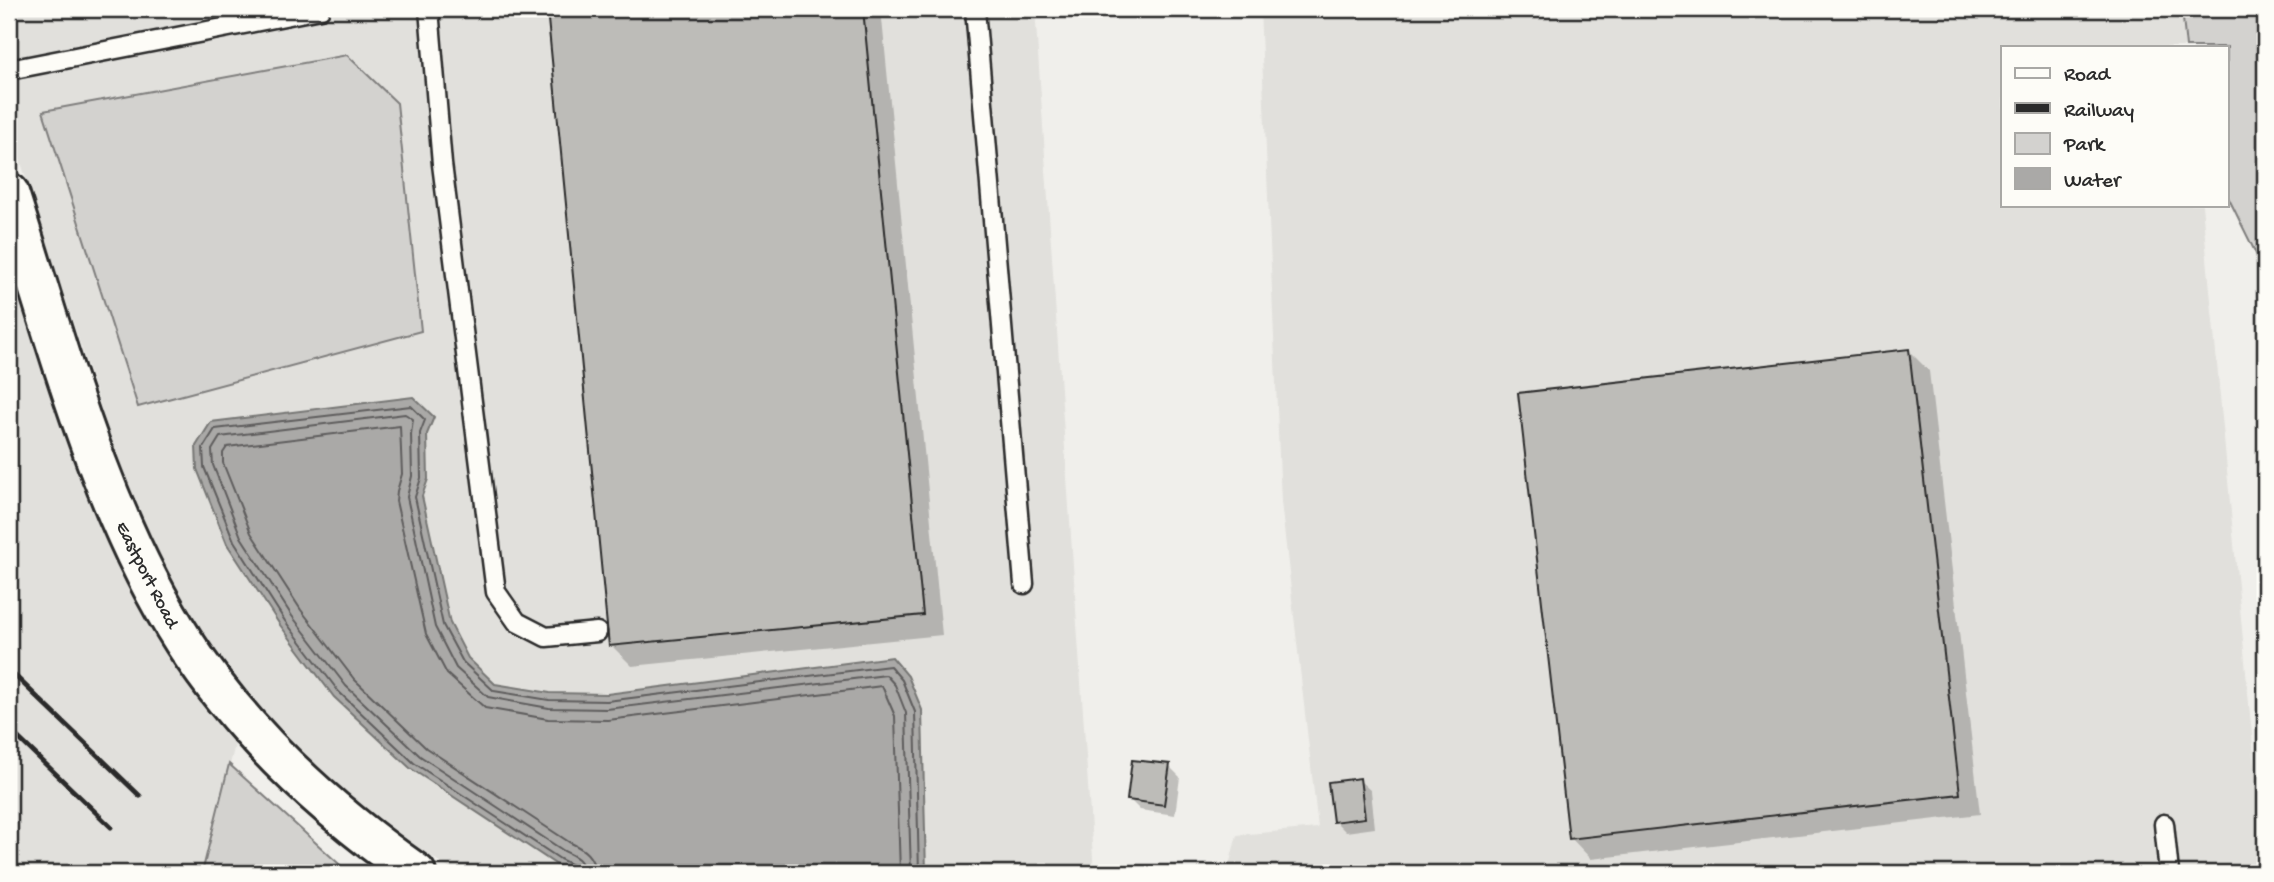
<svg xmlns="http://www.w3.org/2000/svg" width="2274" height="882" viewBox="0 0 2274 882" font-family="'Gochi Hand',sans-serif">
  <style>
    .built { fill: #e1e0dc }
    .green { fill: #d3d2cf; stroke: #7f7e7d; stroke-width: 2 }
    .water { fill: #aaa9a7; stroke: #777775; stroke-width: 2 }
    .shadow { fill: #0003 }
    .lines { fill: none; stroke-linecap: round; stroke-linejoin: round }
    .shore { stroke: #5e5d5d; stroke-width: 2 }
    .building { fill: #bdbcb8; stroke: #2b2b2b; stroke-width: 2 }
    .lane-casing { stroke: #2b2b2b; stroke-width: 23 }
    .primary-casing { stroke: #2b2b2b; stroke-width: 44 }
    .lane { stroke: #fdfcf7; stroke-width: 18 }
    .primary { stroke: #fdfcf7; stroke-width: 38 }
    .rail { stroke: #2b2b2b; stroke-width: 5 }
    .labels { text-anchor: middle; stroke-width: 7; stroke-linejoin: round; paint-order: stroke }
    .street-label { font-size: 19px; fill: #2b2b2b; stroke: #fdfcf7 }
  </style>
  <rect width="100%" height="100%" fill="#f0efeb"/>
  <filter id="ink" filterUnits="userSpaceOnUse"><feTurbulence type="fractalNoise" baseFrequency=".0143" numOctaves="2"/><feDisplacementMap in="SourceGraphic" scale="14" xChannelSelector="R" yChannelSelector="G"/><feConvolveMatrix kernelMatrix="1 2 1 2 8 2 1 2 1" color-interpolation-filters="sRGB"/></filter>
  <g filter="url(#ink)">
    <path class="built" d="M9,9H1035L1094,873H456L410,842L328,778L256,703L182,609L131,500L9,126Z
      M1260,9H2182L2186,47H2003V205H2202L2265,873H1227L1237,835L1318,828L1281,502Z
      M9,246L237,737L202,873H9Z"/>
    <path class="green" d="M2182,9H2265V272L2227,195V47H2186Z
      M347,55L397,103L421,331L138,407L43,111Z
      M229,764L349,873H202Z"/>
    <path class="water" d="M413,397L434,417L427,434L428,479L422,496L450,623L468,658L495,684L550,693L607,694L892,657L908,676L922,710L926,873H575L557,865L410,768L334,697L280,625L227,544L197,469L196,446L211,422Z"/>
    <path class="shadow" d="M549,9H881L942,635L632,666L611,645Z
      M1908,350L1929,371L1980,814L1591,859L1571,838Z
      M1169,766L1180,777L1175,815L1140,810L1129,799Z
      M1359,780L1371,791L1375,828L1346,832L1335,821Z"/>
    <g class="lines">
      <path class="shore" d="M575,873L572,865L560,859L414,763L339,692L285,621L234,541L204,467L203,448L215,429L411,406L425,420L420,433L421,478L415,497L443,625L463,662L494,691L549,700L607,701L890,666L902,680L915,712L919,873
        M584,873C584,860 575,856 564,851L420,756L346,686L292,616L241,537L213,465L212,450L220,437L405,414L413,419L411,434L412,476L407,497L435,627L456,668L488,697L549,708L607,709L886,675L895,685L906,713L911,873
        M595,873C594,856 584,849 569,842L426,748L354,679L301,610L251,533L223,463V453L227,447L400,426L402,474L397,491L396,501L426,634L447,674L485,708L548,719L608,720L882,686L895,716L900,873"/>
    </g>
    <path class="building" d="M547,9H863L923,615L609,646Z
      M1909,349L1960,794L1569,839L1518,393Z
      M1132,760L1170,764L1164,805L1127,800Z
      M1360,778L1365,818L1333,822L1328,782Z"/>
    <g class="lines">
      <defs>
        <path id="lane" d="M429,9L442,164L496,592L517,622L546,637L597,632
          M975,9L1024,584
          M9,70L320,9
          M2164,824L2169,873"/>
        <path id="primary" d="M9,193C56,340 100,512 184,642C244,735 326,810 416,873"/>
      </defs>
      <use href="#lane" class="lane-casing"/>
      <use href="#primary" class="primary-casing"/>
      <use href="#lane" class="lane"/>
      <use href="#primary" class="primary"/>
      <path class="rail" d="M9,670L140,796
        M9,729L111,827"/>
    </g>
  </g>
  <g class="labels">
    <g class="street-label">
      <text transform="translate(149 574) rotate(63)" y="7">Eastport Road</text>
    </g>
  </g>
  <rect width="2274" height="882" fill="none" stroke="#fdfcf7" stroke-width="35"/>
  <rect x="18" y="18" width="2239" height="847" fill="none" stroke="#2b2b2b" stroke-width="2.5" filter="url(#ink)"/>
  <rect x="2001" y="46" width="228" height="161" fill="#fdfcf7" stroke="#a9a8a5" stroke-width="2"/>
  <rect x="2015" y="68" width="35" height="10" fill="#fdfcf7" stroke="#a9a8a5" stroke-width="2"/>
  <text x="2064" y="80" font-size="21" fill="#2b2b2b">Road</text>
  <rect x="2015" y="103" width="35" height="10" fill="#2b2b2b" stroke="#a9a8a5" stroke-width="2"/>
  <text x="2064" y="116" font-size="21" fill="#2b2b2b">Railway</text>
  <rect x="2015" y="133" width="35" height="21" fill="#d3d2cf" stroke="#a9a8a5" stroke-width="2"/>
  <text x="2064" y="150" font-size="21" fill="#2b2b2b">Park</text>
  <rect x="2015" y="168" width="35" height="21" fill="#aaa9a7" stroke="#a9a8a5" stroke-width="2"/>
  <text x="2064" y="186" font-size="21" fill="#2b2b2b">Water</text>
</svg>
